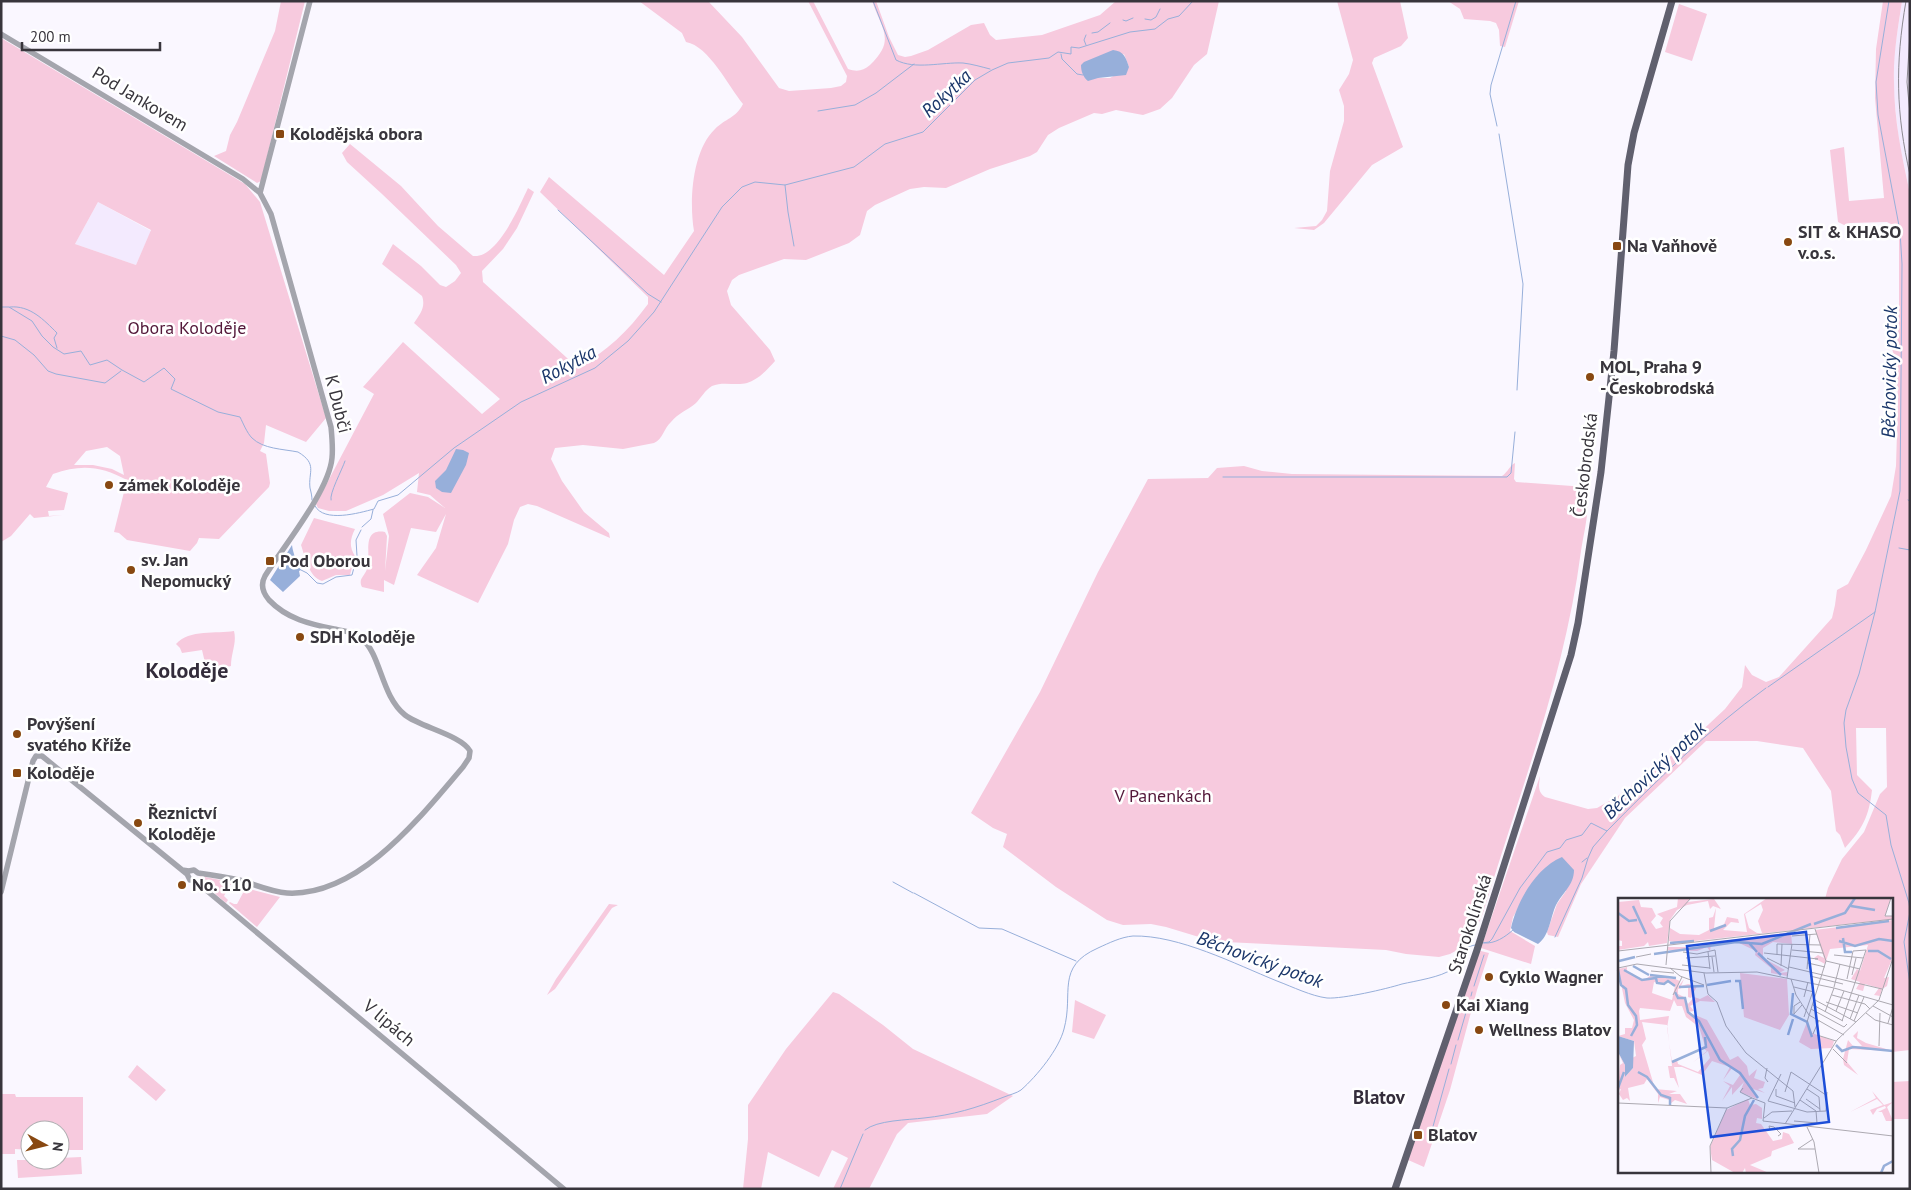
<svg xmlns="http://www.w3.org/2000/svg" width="1911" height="1190" viewBox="0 0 1911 1190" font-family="'PT Sans',sans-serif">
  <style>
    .built { fill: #f3eafe }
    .green { fill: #f7cade; fill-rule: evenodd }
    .water { fill: #97afda }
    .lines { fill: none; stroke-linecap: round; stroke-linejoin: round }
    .stream { stroke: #97afda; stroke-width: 1 }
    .tertiary { stroke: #a4a5ad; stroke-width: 5.5 }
    .primary { stroke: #60606e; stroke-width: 7 }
    .rail { stroke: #8c8990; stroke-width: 1 }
    .poi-dot { fill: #884811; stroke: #fff; stroke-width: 2 }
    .labels { text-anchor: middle; stroke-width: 5; stroke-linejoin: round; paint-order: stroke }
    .street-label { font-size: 18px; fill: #38353c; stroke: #fff }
    .poi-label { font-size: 18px; font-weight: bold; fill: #38353c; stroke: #fff; text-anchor: start }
    .park-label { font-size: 18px; fill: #531739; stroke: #fff }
    .water-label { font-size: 19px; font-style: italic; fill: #1a366a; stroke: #fff }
    .neighbourhood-label { font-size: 19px; font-weight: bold; fill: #342d3b; stroke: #fff }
    .district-label { font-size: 22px; font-weight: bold; fill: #342d3b; stroke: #fff }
    .inset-river { fill: none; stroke: #97afda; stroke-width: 2.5 }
    .inset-road { fill: none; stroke: #aca9b1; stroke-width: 1 }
    .view { fill: #1d4ed8; fill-opacity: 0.15; stroke: #1d4ed8; stroke-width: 2.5 }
    .inset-edge { fill: none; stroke: #38353c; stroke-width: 2.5 }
  </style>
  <rect width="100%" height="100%" fill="#faf7ff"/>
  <path class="built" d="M1902,1H1910V194L1899,141L1894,97V55Z
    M98,202L151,231L136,265L75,244Z"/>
  <path class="green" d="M281,1H305L261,181L257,183L214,156L226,151L230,135L237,122L275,31Z
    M639,1H708L742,37L779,88L789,91L831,88L841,86L846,82L847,76L808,1H813L848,69C857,72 863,71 870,65C896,40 882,30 872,1H876L889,37L898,55L905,57L911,56L928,50L971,25L984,23L990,35L996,40L1042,35L1100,15L1116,1H1219L1207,54L1194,65L1172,98L1160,109L1143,115L1116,110L1102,114L1094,113L1059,128L1048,135L1037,152L1030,156L990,169L946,188L924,187L910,189L875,205L867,211L860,235L849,243L806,260L784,259L739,275L732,280L727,291L731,305L770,350L775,361C768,369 758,380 747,383C736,386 723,381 712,386C705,390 701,398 696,403C688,410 678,413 671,422C664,428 663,439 654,443L623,449L583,445L555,448L551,459L562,481L584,512L609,533L610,538L537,506L528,504L520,507L514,520L508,544L478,603L417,575L436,548L446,514L436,532L411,528L394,585L384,580V592L362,587C358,579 364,577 367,569C372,556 360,528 385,532L387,536L385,571L389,536L383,514L410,493L428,497L445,508L430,495L417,492L419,473L383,495L346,511H329L318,508L316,504L374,394L363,387L403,342L482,414L500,399L414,323C420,314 426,307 422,296L382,264L393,244L421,266L440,285L446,287L455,281L461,273L456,265L382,194L347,162L342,153L350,144L401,186L438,226L473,256C497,259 519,207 528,188L534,192L517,228L503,249L482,271L483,282L577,367C607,352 628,331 648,304V297L540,192L549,177L664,275L694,231C689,201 692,151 715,129C726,118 735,119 743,104C728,86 709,46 686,42L682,33ZM1124,54L1129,67L1110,78H1098Z
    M1337,1H1400L1408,38L1401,46L1374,58L1372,63L1403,147L1372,165L1324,223L1314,230L1294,228L1316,226L1322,220L1327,211L1330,171L1344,121V106L1339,90L1349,74L1353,60Z
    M1448,1H1519L1505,47L1500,46L1499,30L1496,23L1490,21L1464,19L1460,9Z
    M1883,1H1902C1898,28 1893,55 1894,82C1894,120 1902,157 1910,194V1050L1892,1052V899H1825L1828,888L1842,859L1864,832L1880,794L1887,787L1886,728H1856L1857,775L1872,790C1869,816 1863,828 1845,848L1840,835L1836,831L1831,791L1803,748L1757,741H1706L1625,818L1581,884L1558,937L1548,935L1547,932L1557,904L1566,891L1537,877L1513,917L1510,931L1535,946L1531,964L1481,948L1540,776C1539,785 1537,791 1545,797L1588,809L1597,808L1618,796L1693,739L1725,709L1742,687L1745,665L1752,675L1766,682L1779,677L1832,618L1835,605L1837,590L1848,584L1866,550L1891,496L1896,466L1898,399L1896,361L1889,340L1890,332L1897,319L1899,309V239L1893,225L1887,222L1850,223L1844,225L1838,222L1830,150L1844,147L1849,201L1884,198L1875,98L1876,49Z
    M1679,4L1707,14L1692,61L1665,52Z
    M1,38L245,184L260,202L326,418L306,442L266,425L264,443L260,451L266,454L270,483L269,487L219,539L199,538L197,543L190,551L127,540L119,533L114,532L127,480C101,466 81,464 53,474L46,487L68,493L64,510L48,511L49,516L63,515L34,518L30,514L11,536L1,542ZM98,202L151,230L136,265L75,244ZM107,447L120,456L124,475L112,469L93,465H74L86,451Z
    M1515,463L1514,479L1516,482L1586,487C1591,507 1584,531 1581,551C1565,675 1519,794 1483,913L1472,939L1468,944L1450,954L1439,957L1406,954L1386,950L1226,942L1199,937L1166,927L1151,924L1123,925L1107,920L1056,887L1003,847L1007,834L993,828L971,813L1040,692L1098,572L1148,479L1208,478L1217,468L1244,466L1262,471L1292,474L1502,476C1508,472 1510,465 1515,463Z
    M314,518L355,529C350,539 349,547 355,556L350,575H336L322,581C309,577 305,557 301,545Z
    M234,631C237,643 231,653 231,666L207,671L202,650L182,653L180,648L176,644C189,629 217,634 234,631Z
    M200,876L231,882L230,884L280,897L257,927L229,903L230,902L234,904H237L243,893L242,890L233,885H230L224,896L228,900L226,903L198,879Z
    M609,904L618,905L612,908L555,989L547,995L556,979Z
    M1477,950L1489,953L1477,990L1450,1090L1424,1167L1406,1159Z
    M833,992L839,994L883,1025L913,1049L1013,1096L987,1114L908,1123L897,1134L869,1189H833L848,1158L832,1150L819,1177L768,1152L761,1189H743L748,1139V1105L786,1049Z
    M1075,1000L1106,1015L1094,1039L1072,1032Z
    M137,1065L166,1090L156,1101L128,1077Z
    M1910,1081V1119H1892V1082Z
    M1,1094H15L16,1097H83V1150H60V1130H30V1150L15,1149V1154H1Z
    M81,1157L82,1174L18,1178L17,1160H60V1158Z"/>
  <path class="water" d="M1113,50C1124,51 1126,58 1129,67L1126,75L1098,78L1088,81C1083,77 1081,71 1081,65L1084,62Z
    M456,449L463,450L469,453L466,465L451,493L442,492L436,488L435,481L446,470Z
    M292,545C293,554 297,562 301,570L299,571L300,576L283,592L270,580Z
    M1562,857L1574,870C1574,885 1563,892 1556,905C1550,918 1550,935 1538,944L1514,932L1511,928C1517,901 1536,868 1562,857Z"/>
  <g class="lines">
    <path class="stream" d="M873,1L896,60C915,70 942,62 963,63C972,64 982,67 990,69
      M1145,19L1151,20L1156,17L1160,9
      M1123,20L1126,21L1133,18
      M1092,33L1098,32L1110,23
      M1086,45L1084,40L1086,35
      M1061,54L1062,59L1077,74L1083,75
      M818,111L855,105L876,93L914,64
      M1497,126L1490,94L1491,85L1516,1
      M1499,134L1523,284L1517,390
      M785,185L788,212L794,246
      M558,210L648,294L661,302
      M1,307H9L32,321L42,336L53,347L64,354L81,351L90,365L107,360L122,370L144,382L164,368L175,379L171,389L218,412L240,417C243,423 247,433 252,438C263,449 283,449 298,452C318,464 308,472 310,488C311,492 312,496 312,500
      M10,307C30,305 44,320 57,333L54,338L57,348
      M1,336L15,340L34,355L48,371L56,374L105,383L121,371
      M1223,477H1507L1511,473L1515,432
      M331,500C329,494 342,470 345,461
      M1908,500L1910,501
      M315,506C324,523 359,513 374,509L378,501L398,495L454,448L521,402L595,368L628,341L654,312L722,207L742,187L755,182L785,185L854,167L885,144L923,132L975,80L992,70L1008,63L1049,58L1058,52L1071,54V47L1079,48L1130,32L1155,29L1168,19L1179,16L1193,1
      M362,527L371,519L373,510
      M1899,548L1910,550
      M301,570L307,573L317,583L323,584L336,577L352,575L357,556L356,540L361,530
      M1875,612L1859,674L1846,710L1844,723L1846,747L1852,779L1858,793L1886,815L1891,845L1909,903L1910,910
      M1768,687L1875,612L1900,491L1902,264L1900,231L1878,115L1876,82L1889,1
      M1582,862L1587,858
      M893,882L913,893
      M914,893L979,928L1002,929L1076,961
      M1910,912L1904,942L1910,984
      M1555,937L1582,878L1588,858L1593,847L1607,831
      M1482,943L1489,942L1492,939L1520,888L1547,852L1560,848L1566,840L1582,835L1591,823L1607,831C1657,780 1708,730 1766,688
      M1484,943C1495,944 1505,937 1513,930
      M1474,986L1484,955
      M1471,996L1472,992
      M1458,1040L1469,1002
      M1451,1064L1456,1045
      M865,1130C877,1120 908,1120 924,1118C953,1115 976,1108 1004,1097C1009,1095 1017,1093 1021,1090C1037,1076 1059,1049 1064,1029C1074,993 1055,967 1098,948C1109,943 1121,937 1133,936C1179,935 1235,964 1277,981C1293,987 1311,996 1327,998C1343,999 1386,989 1402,984C1415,981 1442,977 1452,969C1458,964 1463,953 1467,947L1475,945
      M1432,1130L1449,1069
      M840,1189L863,1134"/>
    <path class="tertiary" d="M1,34L243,179L260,193L271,214L331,427C332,437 333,448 332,458C329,491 283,547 265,576C260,585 263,593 269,600C287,619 310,624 334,629C344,631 355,632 362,639C381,654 381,696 405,715C420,727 461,735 470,751L469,758L463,767C421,816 359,897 287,893C271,892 254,884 239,880C225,877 212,875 198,873L194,870L189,871L182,870
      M260,193L310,1
      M1,892L33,761L36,756H42L187,874L190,880H194L564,1189"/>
    <path class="primary" d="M1395,1189L1477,950L1571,655L1578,623L1601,472L1614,351L1628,165L1634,133L1672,1"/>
    <path class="rail" d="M1906,1C1895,65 1896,113 1910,175
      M1910,33L1907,82L1910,114"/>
  </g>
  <g class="poi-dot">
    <rect x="275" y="129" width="10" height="10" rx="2.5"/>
    <circle cx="1788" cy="242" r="5"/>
    <rect x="1612" y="241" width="10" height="10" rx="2.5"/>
    <circle cx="1590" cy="377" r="5"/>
    <circle cx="109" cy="485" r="5"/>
    <rect x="265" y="556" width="10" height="10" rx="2.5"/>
    <circle cx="131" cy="570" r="5"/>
    <circle cx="300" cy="637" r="5"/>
    <circle cx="17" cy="734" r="5"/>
    <rect x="12" y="768" width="10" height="10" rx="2.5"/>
    <circle cx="138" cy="823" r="5"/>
    <circle cx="182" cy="885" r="5"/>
    <circle cx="1489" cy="977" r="5"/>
    <circle cx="1446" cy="1005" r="5"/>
    <circle cx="1479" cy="1030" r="5"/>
    <rect x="1413" y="1130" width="10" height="10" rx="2.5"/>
  </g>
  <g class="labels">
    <g class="street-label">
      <text transform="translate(140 99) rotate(31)" y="6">Pod Jankovem</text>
      <text transform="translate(338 404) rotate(76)" y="6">K Dubči</text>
      <text transform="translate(1585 465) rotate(-83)" y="6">Českobrodská</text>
      <text transform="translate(1470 924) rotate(-72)" y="6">Starokolínská</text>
      <text transform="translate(389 1023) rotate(40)" y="6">V lipách</text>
    </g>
    <g class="poi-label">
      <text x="290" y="140">Kolodějská obora</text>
      <text x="1798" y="238">SIT &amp; KHASO<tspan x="1798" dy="21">v.o.s.</tspan></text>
      <text x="1627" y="252">Na Vaňhově</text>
      <text x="1600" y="373">MOL, Praha 9<tspan x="1600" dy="21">- Českobrodská</tspan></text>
      <text x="119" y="491">zámek Koloděje</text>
      <text x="141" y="566">sv. Jan<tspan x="141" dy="21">Nepomucký</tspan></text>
      <text x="280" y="567">Pod Oborou</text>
      <text x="310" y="643">SDH Koloděje</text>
      <text x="27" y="730">Povýšení<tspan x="27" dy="21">svatého Kříže</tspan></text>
      <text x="27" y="779">Koloděje</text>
      <text x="148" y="819">Řeznictví<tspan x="148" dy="21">Koloděje</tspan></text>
      <text x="192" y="891">No. 110</text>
      <text x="1499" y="983">Cyklo Wagner</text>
      <text x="1456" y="1011">Kai Xiang</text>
      <text x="1489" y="1036">Wellness Blatov</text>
      <text x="1428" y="1141">Blatov</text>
    </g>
    <g class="park-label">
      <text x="187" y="334">Obora Koloděje</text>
      <text x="1163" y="802">V Panenkách</text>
    </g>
    <g class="water-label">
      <text transform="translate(946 93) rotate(-43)" y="7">Rokytka</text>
      <text transform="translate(568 364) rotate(-28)" y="7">Rokytka</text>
      <text transform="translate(1889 372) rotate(-89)" y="7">Běchovický potok</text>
      <text transform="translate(1654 770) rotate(-43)" y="7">Běchovický potok</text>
      <text transform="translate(1260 959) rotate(20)" y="7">Běchovický potok</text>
    </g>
    <g class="neighbourhood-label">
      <text x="1379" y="1104">Blatov</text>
    </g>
    <g class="district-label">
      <text x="187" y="678">Koloděje</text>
    </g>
  </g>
  <g transform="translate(1618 898)">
    <rect width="275" height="275" fill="#faf7ff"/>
    <path d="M60,0H73L69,4L96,1L103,11L95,8L92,11L90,3L69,7L59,12L52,22L49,45L31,48L30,44L26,48L0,52V48H4V43L0,42V4L21,2L23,9L34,10L38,18L33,24L38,31L45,29L42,25L45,20L39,16L59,9ZM149,0H273L267,18H275V21L50,46L57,44L51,43L52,30L62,36L81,37L91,32V20L95,19L98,10L96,31L105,29L109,19L120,21L121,25L113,24L105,32L129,34L126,16ZM143,6L145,12L140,23L144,35H139L131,30L127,16ZM275,22V59L266,80L271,79L269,88L264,91L262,98L256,97L261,90L247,86L245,93L238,91L242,84L233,81L239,71L242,73L250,47L212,51L207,66L196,60L200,57L206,60L197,32ZM173,34L174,46L155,44L145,50V60L167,72L161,75L170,74L169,78L153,75V70L137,57L138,53L119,44L93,47L92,53L89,49L79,53L49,52V49H78L97,44ZM9,69V74L26,82L32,78L57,81L62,83L60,89L66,81L63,88L70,86L79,88L73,100L70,99V88L60,91V96L66,99L70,106L76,99L82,101L90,97L97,104L82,103L72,108L76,113L70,114L89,122L112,162L120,158L129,168L131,178L139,171L136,180L147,184L145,190L140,191L147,195L135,191L139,201L122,194L126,184L114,197V189L104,203L112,188L105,183L115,187L122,177L114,170L105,182L112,169L94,163L84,177L64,169H56L61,190L56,180H52L50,168H54L49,127L24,124L28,141L24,147L37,191L59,193L51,196H62L69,206L57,202L52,206L51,202L42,199L40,205V196L29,181L26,186L10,190L12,203L9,200L5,202L1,196L3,191L0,192L2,167L5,165L0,154L7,167V179L15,170L12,161L18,158L16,143L0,138L7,136V130H14L16,122L7,105L0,71ZM36,84L45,87L50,84L57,88L54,102L34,95ZM56,102L59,108H64L68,119L81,129L87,148L54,164L49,130L51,118L22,122L21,113L22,110L52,113ZM85,150L89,153L74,165L90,153L92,160L80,174L60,166L59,162ZM122,75L169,81L171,117L162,132L126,119ZM189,124L194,135L216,143L214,150L193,151L181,144ZM240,133L239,140L248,145L275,153L231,151L229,164L240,177L226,167L225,161L230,142L235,148H244L235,138ZM254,193L266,207L275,204L269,209L275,223H268L264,214H260L268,210L267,208L259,211L255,217L252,212L265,207L259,201L232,214L258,200ZM130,201L132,207L138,206L144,210V221L139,220L138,225L143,226L155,243L164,241L165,234L171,236L176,245L154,253L153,258L132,267L151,275H128L127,270L124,275H117L94,262L92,249L108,212Z" fill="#f7cade" fill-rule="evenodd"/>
    <path d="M0,138L16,143L15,170L7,179V167L0,154Z" fill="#97afda"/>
    <path class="inset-river" d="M15,8L28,36M233,8L257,12M0,15L11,23L19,22M196,26L227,15L237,0M218,30L271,23M92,33L108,27M225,40L227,54H234M221,43L237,48L261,41L275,43M52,45L76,43M131,45L144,46L193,26M250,53H260L273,61M140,55L163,77M36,56L118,44L131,45L139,54M1,63L17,59M15,68L31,77M0,72L3,87L8,91L10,107L18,118L19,127L13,138M6,72L24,82L38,80L39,85L46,86L50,83L57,88M32,77L58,80M117,83H122L125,111M89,87L113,83M61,89L86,88M57,94L60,100H67L70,114L81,123L102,162L122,175L140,200M175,95L173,116L189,124L194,139M170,137L175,121M218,147L224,153L235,149L275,153M54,164L88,149L87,139M20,174L29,179L43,197L52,200V207M0,190L6,174M115,258L114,251L122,242L127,218L136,202M263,275L266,268L275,263"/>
    <path class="inset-road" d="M273,0L267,18H275M174,38L199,36M174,52L205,55M0,53L275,21M65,54L79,56L97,52L100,74M90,54L92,71M146,55L200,61H197M159,57V46L203,47M216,57L245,60M18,59L33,56M94,59L96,74M68,60L97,58M149,60L171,71M208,63L242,71M190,65L207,69M48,67L52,23L73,0M64,67L92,70M163,68L164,46M171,69L264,91M0,70L19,66L88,75L139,74L216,90L275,107M52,70L62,78L86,87M189,71L192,36M33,73L56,75M86,75L90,96L99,104L108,128L128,155L175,193L177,209M234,77L238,60M192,78L225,86M169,80L174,46M173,81L178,97L191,117L226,137M176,89L196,94M216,89L222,66M55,97L64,79M214,97L247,106L252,111M186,99L190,84M197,102L238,124M182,104L176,108V116L184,107M208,104L240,115M195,107L225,123M255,108L275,119M193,111L226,129L229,126M218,113L226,93M207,114L216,90M248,115L257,122L275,127M186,119L195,93M232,121L241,97M224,123L248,52L235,53L229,81M236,123L246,99M189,124L208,63L197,31M270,125L275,109M195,136L201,122M199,137L218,143M261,148L262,115M215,151L229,165M149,170L147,180L150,184M125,190L122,194L134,200M158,191V198L177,205M189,191L201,199L202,213M167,194L173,174L208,197M188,201L202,211M150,203L189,214L208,213L209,194M150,203L163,176M0,205L109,210L134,200L147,205M147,205L145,223L275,238M146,220L154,214L174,213M176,223L199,225L198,213L182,202M167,226L219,142L261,102L275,60M189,229L196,244L201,275M152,232L151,228L156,229L163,236L160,238M195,241L180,251H197M93,275L92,248L109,210"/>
    <path class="view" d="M188,34L211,224L93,239L69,48Z"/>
    <rect width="275" height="275" class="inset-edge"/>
  </g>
  <rect width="1911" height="1190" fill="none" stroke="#38353c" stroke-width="5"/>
  <g transform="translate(45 1145) rotate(97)"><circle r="24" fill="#ffffff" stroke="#afaeb1"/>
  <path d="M0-4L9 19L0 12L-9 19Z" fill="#884811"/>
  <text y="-8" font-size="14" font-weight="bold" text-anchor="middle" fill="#38353c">N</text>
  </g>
  <path d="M22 42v8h138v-8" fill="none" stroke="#38353c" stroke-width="2.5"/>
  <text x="30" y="42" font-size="15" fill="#38353c" stroke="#ffffff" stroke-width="4" paint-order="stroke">200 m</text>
</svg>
